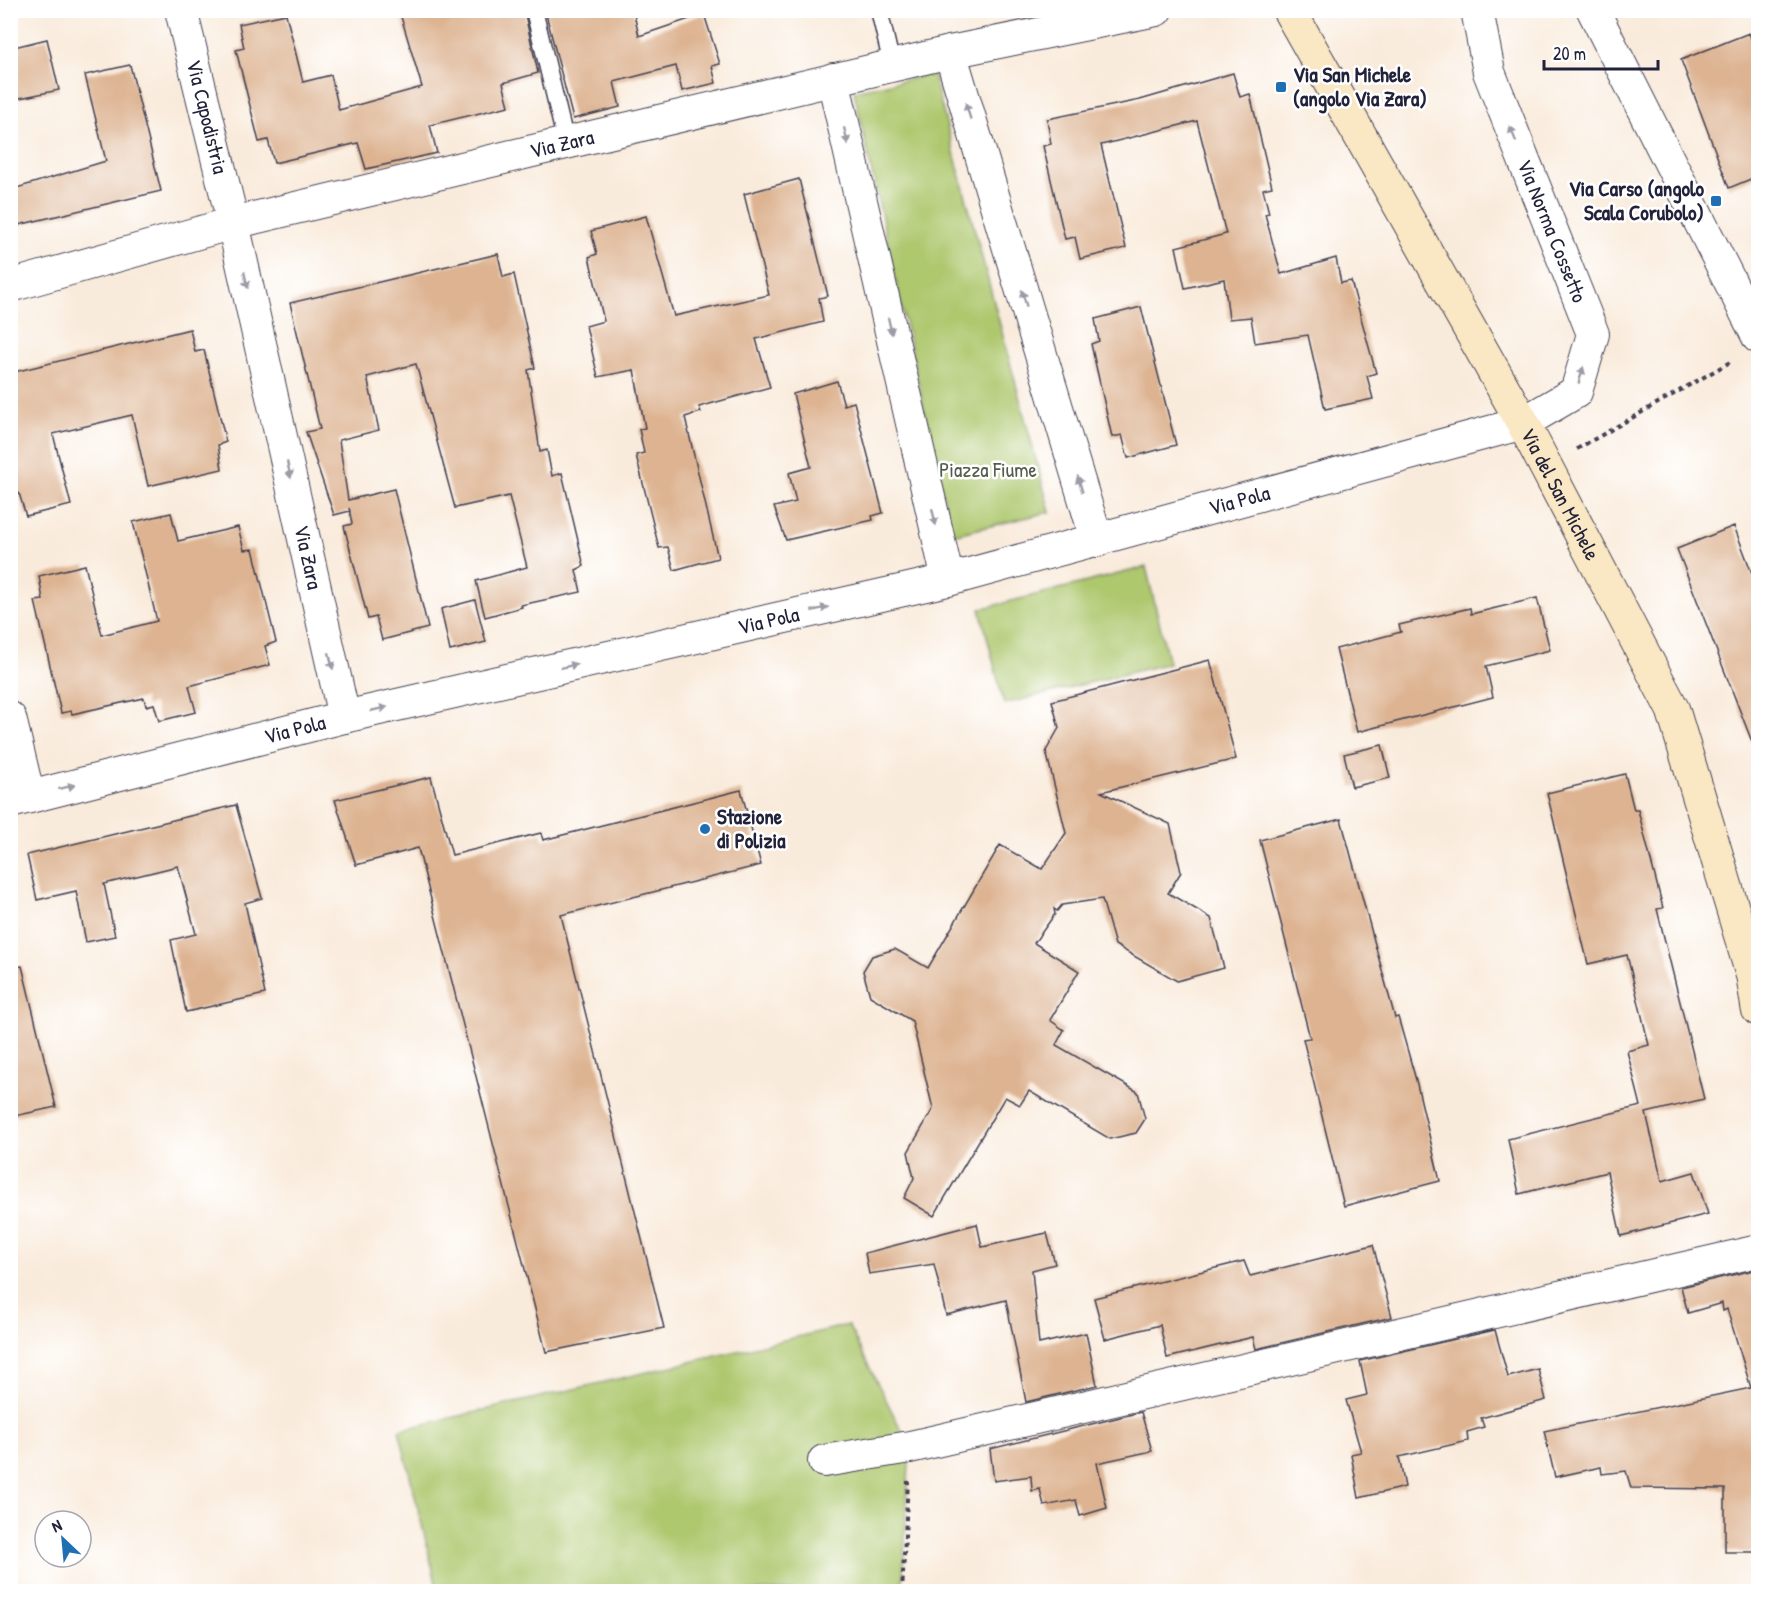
<svg xmlns="http://www.w3.org/2000/svg" width="1769" height="1602" viewBox="0 0 1769 1602" font-family="'Patrick Hand',sans-serif">
  <style>
    .green { fill: #aec86e; stroke: #687554; stroke-width: 1.5 }
    .building { fill: #ddb391 }
    .lines { fill: none; stroke-linecap: round; stroke-linejoin: round }
    .service-casing { stroke: #424053; stroke-width: 19 }
    .minor-casing { stroke: #424053; stroke-width: 34 }
    .secondary-casing { stroke: #424053; stroke-width: 35 }
    .path { stroke: #424053; stroke-width: 4; stroke-dasharray: 4.5 4.5; stroke-linecap: butt }
    .service { stroke: #fff; stroke-width: 16 }
    .minor { stroke: #fff; stroke-width: 32 }
    .secondary { stroke: #fae7c3; stroke-width: 33 }
    .oneway { fill: #9c9ca7 }
    .poi-dot { fill: #1f6fb2; stroke: #fff; stroke-width: 2 }
    .labels { text-anchor: middle; stroke-width: 5; stroke-linejoin: round; paint-order: stroke }
    .poi-label { font-size: 21px; font-weight: bold; fill: #22223b; stroke: #fff; text-anchor: start }
    .street-label { font-size: 21px; fill: #22223b; stroke: #fff }
    .park-label { font-size: 21px; fill: #535c4d; stroke: #fff }
  </style>
  <rect width="100%" height="100%" fill="#fff"/>
  <filter id="ink" filterUnits="userSpaceOnUse"><feTurbulence type="fractalNoise" baseFrequency=".0167" numOctaves="2"/><feDisplacementMap in="SourceGraphic" scale="12" xChannelSelector="R" yChannelSelector="G"/><feConvolveMatrix kernelMatrix="1 2 1 2 8 2 1 2 1" color-interpolation-filters="sRGB"/></filter>
  <filter id="wash" filterUnits="userSpaceOnUse"><feTurbulence type="fractalNoise" baseFrequency=".008" numOctaves="4" result="noise"/><feDisplacementMap in="SourceGraphic" scale="24" xChannelSelector="R" yChannelSelector="G"/><feGaussianBlur stdDeviation="1.35" result="paint"/><feColorMatrix in="noise" values="0 0 0 0 0 0 0 0 0 0 0 0 0 0 0 0 0 1.4 0 .05"/><feComposite in="paint" operator="in"/></filter>
  <g filter="url(#wash)">
    <rect width="100%" height="100%" fill="#f9ebdb"/>
    <path class="green" d="M933,74L1050,512L952,535L854,91Z
      M1146,567L1169,663L1004,704L980,609Z
      M848,1325L910,1447L902,1591H419L437,1587L399,1430Z"/>
    <g id="blocks">
      <path class="building" d="M399,10H524L538,73L503,83L509,106L430,125L437,153L366,169L358,143L274,163L268,140L259,142L236,50L244,48L239,24L286,14L303,82L331,75L339,110L422,87Z
        M545,10H633L639,36L704,14L720,64L712,66L716,83L682,91L676,66L614,82L620,107L573,119Z
        M1749,33L1758,58V176L1729,188L1681,60Z
        M47,39L59,90L10,100V48Z
        M130,65L161,191L10,227V190L106,161L85,75Z
        M1233,73L1240,97L1250,94L1272,187L1263,189L1269,213L1265,214L1281,274L1336,258L1341,283L1351,281L1376,373L1367,376L1373,399L1325,409L1308,335L1255,343L1251,317L1229,319L1224,279L1185,288L1176,247L1226,234L1197,121L1101,145L1126,248L1080,259L1075,237L1065,239L1043,146L1051,144L1047,119L1140,100Z
        M799,179L828,296L819,298L823,322L756,339L770,387L699,407L701,412L685,417L718,558L674,570L668,547L659,548L636,455L644,453L639,429L645,428L634,370L598,377L586,326L604,321L589,257L597,254L591,231L646,216L674,316L769,295L744,194Z
        M498,254L503,277L514,274L535,368L528,370L540,452L547,450L552,476L562,473L584,566L576,570L581,592L521,605L522,607L485,617L476,581L527,567L509,496L455,508L416,364L367,377L379,430L339,440L348,500L394,489L428,628L382,640L376,617L368,619L344,526L352,524L349,508L350,511L334,515L306,432L320,429L290,303Z
        M1141,307L1176,445L1128,458L1122,435L1112,437L1091,344L1099,341L1095,319Z
        M190,329L195,352L204,350L226,442L218,445L222,469L148,486L132,415L53,434L71,505L26,516L19,493L10,497V373Z
        M837,381L844,405L854,402L883,513L872,516L873,520L786,540L774,507L796,502L789,473L811,467L793,394Z
        M171,513L178,541L238,527L244,550L253,549L276,642L265,646L270,665L189,686L196,712L159,721L154,704L146,706L144,698L72,714L71,711L61,713L35,601L43,600L39,576L85,565L102,635L157,621L133,522Z
        M1734,526L1758,589V752H1756L1677,549Z
        M1537,598L1550,650L1486,666L1493,697L1357,732L1336,649L1401,632L1399,625L1470,608L1471,614Z
        M475,600L486,642L450,651L441,609Z
        M1210,660L1236,759L1101,792L1170,824L1181,872L1168,893L1211,918L1224,968L1177,981L1115,945L1102,899L1062,905L1057,911L1054,909L1055,914L1034,943L1079,971L1050,1020L1064,1030L1056,1045L1138,1092L1145,1119L1136,1133L1110,1139L1029,1091L1020,1105L1005,1097L934,1216L904,1198L914,1178L908,1152L933,1109L912,1021L870,996L863,971L872,956L895,949L928,968L1000,845L1042,869L1066,833L1046,751L1059,728L1052,701Z
        M1382,745L1390,778L1352,787L1344,754Z
        M1625,774L1634,810H1638L1663,908L1657,909L1704,1099L1646,1113L1662,1181L1694,1172L1708,1214L1621,1236L1607,1172L1519,1194L1508,1139L1641,1106L1627,1051L1649,1045L1627,955L1588,964L1547,793Z
        M431,777L452,855L541,833L543,840L741,790L761,865L561,915L664,1328L546,1352L418,848L356,865L335,800Z
        M236,805L262,898L245,903L265,994L186,1012L171,940L196,934L178,866L104,884L115,936L86,942L76,891L37,900L27,855Z
        M1341,819L1395,1018L1398,1017L1416,1080L1440,1181L1344,1206L1303,1039L1310,1038L1260,840Z
        M22,966L56,1107L10,1117V968Z
        M977,1224L982,1247L1047,1233L1055,1264L1032,1270L1039,1344L1086,1333L1097,1385L1026,1402L1006,1300L946,1315L934,1264L869,1274L865,1253Z
        M1373,1245L1392,1317L1256,1349L1253,1337L1167,1358L1160,1325L1105,1339L1094,1298L1244,1261L1250,1276Z
        M1758,1269V1552H1725V1489L1631,1488L1626,1471L1602,1474L1601,1467L1555,1477L1544,1431L1751,1388L1727,1309L1723,1311L1722,1303L1688,1313L1681,1287Z
        M1495,1330L1508,1377L1538,1369L1546,1400L1481,1418L1484,1427L1467,1432L1468,1441L1399,1457L1405,1487L1359,1498L1351,1454L1361,1452L1346,1400L1367,1395L1360,1361Z
        M1141,1412L1152,1451L1097,1463L1107,1508L1080,1516L1076,1500L1044,1506L1040,1489L1032,1491L1031,1476L994,1481L990,1449Z"/>
    </g>
  </g>
  <g filter="url(#ink)">
    <use href="#blocks" fill-opacity="0" stroke="#424053" stroke-width="1.5"/>
    <g class="lines">
      <defs>
        <path id="service" d="M534,10L566,143
          M879,10L892,65"/>
        <g id="minor">
          <path id="s1" d="M181,10L233,223L344,717"/>
          <path d="M1593,10L1758,337"/>
          <path d="M950,52L1097,541"/>
          <path d="M833,79L948,580"/>
          <path id="s2" d="M10,286L233,223L566,143L950,52L1156,10"/>
          <path d="M10,718L29,797"/>
          <path id="s3" d="M10,802L344,717L948,580L1523,423L1576,392L1593,334L1489,72L1477,10"/>
          <path d="M824,1461L910,1447L1758,1251"/>
        </g>
        <g id="secondary">
          <path id="s4" d="M1289,10L1523,423L1673,710L1753,977L1758,1009"/>
        </g>
      </defs>
      <use href="#service" class="service-casing"/>
      <use href="#minor" class="minor-casing"/>
      <use href="#secondary" class="secondary-casing"/>
      <path class="path" d="M1577,449L1732,361
        M902,1592L908,1481"/>
      <use href="#service" class="service"/>
      <use href="#minor" class="minor"/>
      <use href="#secondary" class="secondary"/>
    </g>
    <defs><path id="oneway-solid" d="M-6-.8H1V-3.2L6.5 0L1 3.2V.8H-6Z" transform="scale(1.5)"/></defs>
    <g class="oneway">
      <use href="#oneway-solid" transform="translate(968 111) rotate(-107)"/>
      <use href="#oneway-solid" transform="translate(1513 134) rotate(-112)"/>
      <use href="#oneway-solid" transform="translate(846 136) rotate(77)"/>
      <use href="#oneway-solid" transform="translate(246 280) rotate(77)"/>
      <use href="#oneway-solid" transform="translate(1024 298) rotate(-107)"/>
      <use href="#oneway-solid" transform="translate(890 326) rotate(77)"/>
      <use href="#oneway-solid" transform="translate(1581 375) rotate(-74)"/>
      <use href="#oneway-solid" transform="translate(289 470) rotate(77)"/>
      <use href="#oneway-solid" transform="translate(1080 484) rotate(-107)"/>
      <use href="#oneway-solid" transform="translate(934 517) rotate(77)"/>
      <use href="#oneway-solid" transform="translate(820 609) rotate(-13)"/>
      <use href="#oneway-solid" transform="translate(331 661) rotate(77)"/>
      <use href="#oneway-solid" transform="translate(569 666) rotate(-13)"/>
      <use href="#oneway-solid" transform="translate(379 709) rotate(-13)"/>
      <use href="#oneway-solid" transform="translate(67 787) rotate(-14)"/>
    </g>
  </g>
  <g class="poi-dot">
    <rect x="1275" y="81" width="12" height="12" rx="3"/>
    <rect x="1710" y="195" width="12" height="12" rx="3"/>
    <circle cx="705" cy="829" r="6"/>
  </g>
  <g class="labels">
    <g class="poi-label">
      <text x="1293" y="82">Via San Michele<tspan x="1293" dy="24">(angolo Via Zara)</tspan></text>
      <text x="1704" y="196" text-anchor="end">Via Carso (angolo<tspan x="1704" dy="24">Scala Corubolo)</tspan></text>
      <text x="717" y="824">Stazione<tspan x="717" dy="24">di Polizia</tspan></text>
    </g>
    <g class="street-label">
      <text dy="7" stroke="none"><textPath href="#s1" startOffset="110">Via Capodistria</textPath></text>
      <text dy="7" stroke="none"><textPath href="#s2" startOffset="570">Via Zara</textPath></text>
      <text transform="translate(1552 231) rotate(68)" y="7">Via Norma Cossetto</text>
      <text dy="7" stroke="none"><textPath href="#s4" startOffset="555">Via del San Michele</textPath></text>
      <text dy="7" stroke="none"><textPath href="#s3" startOffset="1266">Via Pola</textPath></text>
      <text dy="7" stroke="none"><textPath href="#s1" startOffset="562">Via Zara</textPath></text>
      <text dy="7" stroke="none"><textPath href="#s3" startOffset="780">Via Pola</textPath></text>
      <text dy="7" stroke="none"><textPath href="#s3" startOffset="294">Via Pola</textPath></text>
    </g>
    <g class="park-label">
      <text x="988" y="477">Piazza Fiume</text>
    </g>
  </g>
  <rect width="1769" height="1602" fill="none" stroke="#fff" stroke-width="36"/>
  <g transform="translate(63 1539) rotate(334)"><circle r="28" fill="#ffffff" stroke="#a7a7b1" stroke-width="1.5"/>
  <path d="M0-4.5L10 22L0 15L-10 22Z" fill="#1f6fb2"/>
  <text y="-9" font-size="16" font-weight="bold" text-anchor="middle" fill="#22223b">N</text>
  </g>
  <path d="M1544 60v9h114v-9" fill="none" stroke="#22223b" stroke-width="3"/>
  <text x="1553" y="60" font-size="18" fill="#22223b" stroke="#ffffff" stroke-width="4.5" paint-order="stroke">20 m</text>
</svg>
